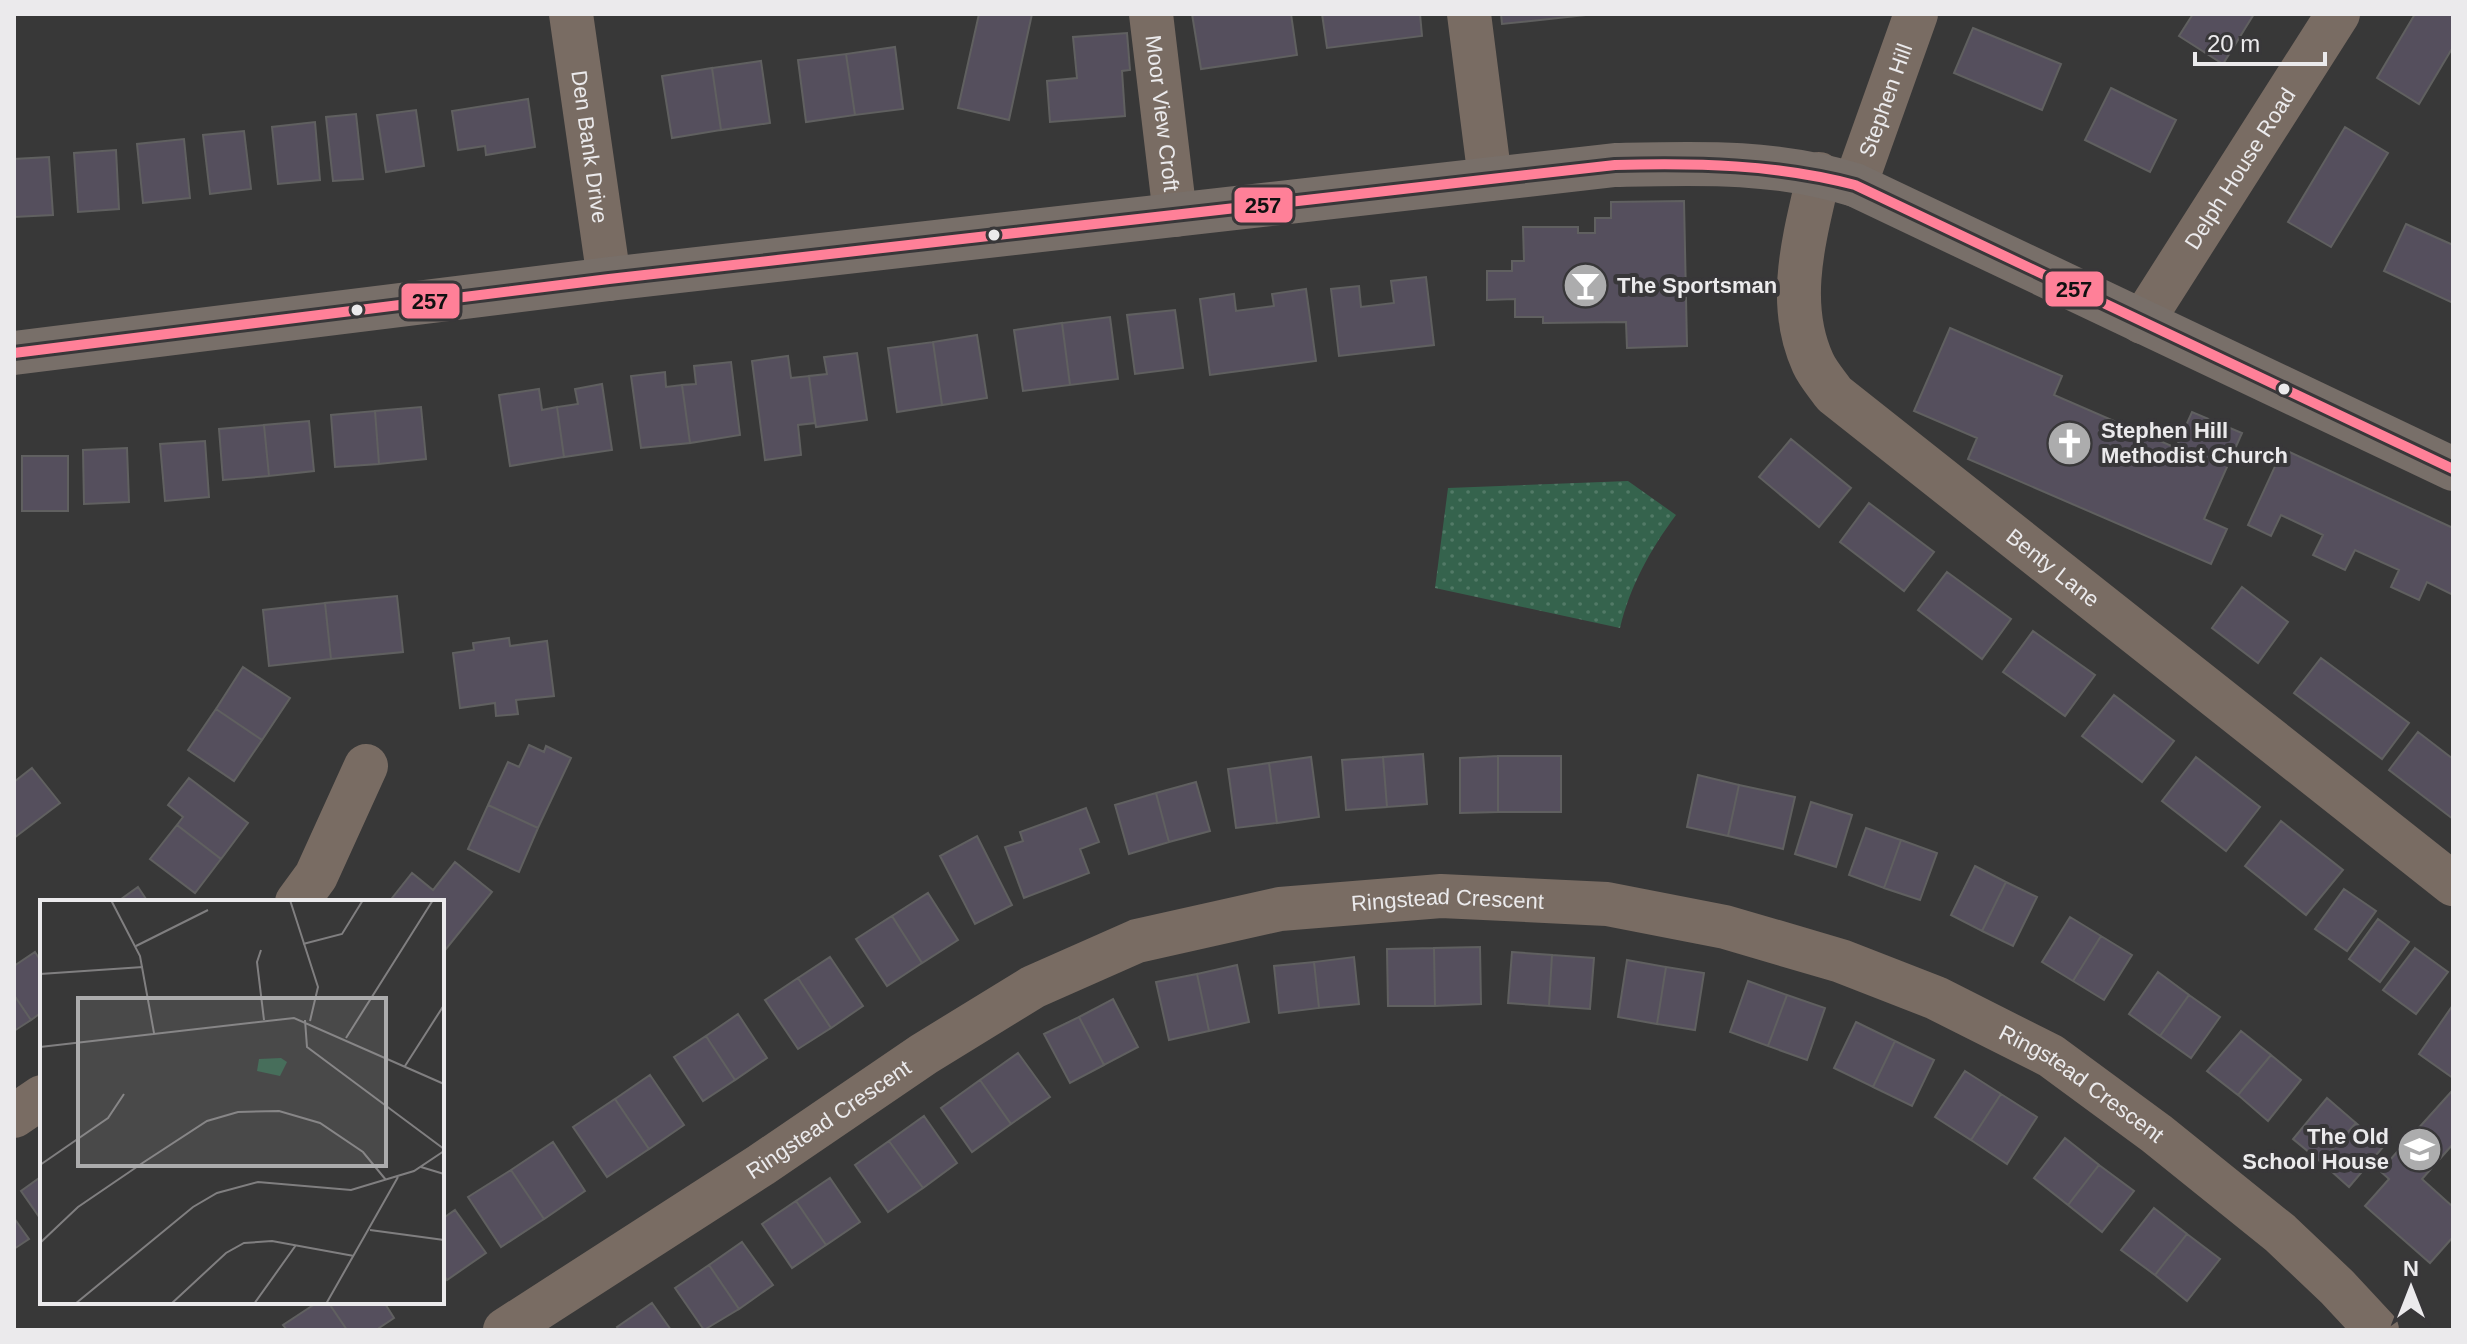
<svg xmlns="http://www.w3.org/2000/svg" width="2467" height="1344" viewBox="0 0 2467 1344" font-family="Arial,sans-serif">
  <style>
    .grass { fill: url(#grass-dots) }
    .building { fill: #554f5d; stroke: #606060; stroke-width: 2 }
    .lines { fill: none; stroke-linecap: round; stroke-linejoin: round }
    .minor { stroke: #796c63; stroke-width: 44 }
    .major { stroke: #786f69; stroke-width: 44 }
    .bus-1-casing { stroke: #383739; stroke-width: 16 }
    .bus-1 { stroke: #ff8098; stroke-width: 10 }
    .bus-dot { fill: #ebeaec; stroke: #383739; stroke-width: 3 }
    .labels { text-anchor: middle; stroke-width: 8; stroke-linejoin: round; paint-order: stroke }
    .street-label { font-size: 22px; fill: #ebeaec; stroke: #383739 }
    .poi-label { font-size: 22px; font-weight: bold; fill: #ebeaec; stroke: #383739; text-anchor: start }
    .inset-road { fill: none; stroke: #807f80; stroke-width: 2 }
    .view { fill: #acacad; fill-opacity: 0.15; stroke: #acacad; stroke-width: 4 }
    .inset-edge { fill: none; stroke: #ebeaec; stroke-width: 4 }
    .line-badge { stroke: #383739; stroke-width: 3 }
    .pale-badge-label { font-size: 22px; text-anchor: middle; font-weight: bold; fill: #111 }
  </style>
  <defs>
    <pattern id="grass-dots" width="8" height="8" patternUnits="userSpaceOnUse" patternTransform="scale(2)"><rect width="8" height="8" fill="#35634d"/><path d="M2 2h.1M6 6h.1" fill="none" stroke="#527a67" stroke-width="1.8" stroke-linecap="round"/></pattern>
  </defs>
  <rect width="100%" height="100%" fill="#383838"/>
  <path class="grass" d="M1628,481L1676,515C1650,550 1630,586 1620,628L1435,588L1448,488Z"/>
  <path class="building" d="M979,14H1032L1009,120L958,108Z
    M1192,14H1291L1297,55L1201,69Z
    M1322,14H1420L1422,36L1327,48Z
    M1501,14H1595L1502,24Z
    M2193,14H2254L2223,64L2179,36Z
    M2415,14H2453V47L2419,104L2377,78Z
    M1973,28L2061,64L2042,110L1954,73Z
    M1127,33L1130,70L1122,71L1125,116L1050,122L1047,81L1077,78L1073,37Z
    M895,47L903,109L855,115L846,54Z
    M846,54L855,115L806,122L798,60Z
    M761,61L770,123L721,130L712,68Z
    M712,68L721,130L672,138L662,76Z
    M2111,88L2176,120L2150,172L2085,140Z
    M528,99L535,147L486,155L485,146L458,150L452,111Z
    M416,110L424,166L386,172L377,115Z
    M356,114L363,179L333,181L326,117Z
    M315,122L320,180L278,184L272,127Z
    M2345,127L2388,153L2331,247L2288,222Z
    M244,131L251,189L210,194L203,135Z
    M184,139L190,198L143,203L137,144Z
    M116,150L119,209L78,212L74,153Z
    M49,157L53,215L14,217V159Z
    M1684,201L1687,346L1627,348L1626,322L1543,323V317H1515V299L1487,300V271H1512V261H1524L1523,227H1578V233H1595V218H1611V202Z
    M2406,224L2453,245V303L2384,271Z
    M1426,277L1434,345L1339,356L1331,289L1359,286L1361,307L1394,303L1391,281Z
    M1306,289L1316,361L1210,375L1200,299L1234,294L1236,311L1274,306L1272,294Z
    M1175,310L1183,368L1135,374L1127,315Z
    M1110,317L1118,379L1070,385L1062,323Z
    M1062,323L1070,385L1023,391L1014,330Z
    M1950,328L2062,376L2054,395L2176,448L2192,412L2242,433L2204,519L2227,529L2211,564L1968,459L1977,438L1914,411Z
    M977,335L987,398L942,405L933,342Z
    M933,342L942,405L897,412L888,348Z
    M857,353L867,420L816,427L809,376L827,374L824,357Z
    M788,356L791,378L809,376L815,423L798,425L801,455L765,460L752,361Z
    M731,362L740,435L690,443L682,385L696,384L694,366Z
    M665,372L666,387L682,385L690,443L641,448L631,376Z
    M602,384L612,450L564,457L557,407L578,404L575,389Z
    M539,389L542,410L557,407L564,457L510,466L499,395Z
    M421,407L426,459L379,464L375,411Z
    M375,411L379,464L335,467L331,415Z
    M309,421L314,471L269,476L264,425Z
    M264,425L269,476L223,480L219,429Z
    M1791,439L1851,488L1819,527L1759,477Z
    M205,441L209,497L165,501L160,444Z
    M127,448L129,502L84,504L83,450Z
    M2283,449L2453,528V595L2427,582L2419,600L2391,587L2399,570L2355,550L2345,570L2313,555L2323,535L2281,515L2271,536L2248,525Z
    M22,456H68V511H22Z
    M1869,503L1934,552L1904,591L1840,542Z
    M1947,572L2011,619L1982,659L1918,610Z
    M2242,587L2288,622L2258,663L2212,628Z
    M397,596L403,652L331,659L325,603Z
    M325,603L331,659L269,666L263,610Z
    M2033,631L2095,675L2065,716L2003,672Z
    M509,638L510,646L547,641L554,696L516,700L518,714L496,716L495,703L460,708L453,653L474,650L473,643Z
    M2321,658L2409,723L2382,759L2294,693Z
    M243,667L290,698L262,740L216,709Z
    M2114,695L2174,741L2142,782L2082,736Z
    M216,709L262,740L234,781L188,750Z
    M2418,732L2453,759V819L2389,770Z
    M529,745L544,752L546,746L571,758L538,828L488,805L508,762L519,767Z
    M1423,754L1427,804L1387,807L1383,757Z
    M1498,756V812L1460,813V758Z
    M1498,756H1561V812H1498Z
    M1311,757L1319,817L1277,823L1269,763Z
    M1383,757L1387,807L1346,810L1342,760Z
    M2196,757L2260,807L2226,851L2162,801Z
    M1269,763L1277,823L1236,828L1228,769Z
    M32,768L60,803L14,838V782Z
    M1698,775L1739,785L1728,836L1687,827Z
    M189,778L248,823L221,859L177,825L183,817L168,805Z
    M1196,782L1210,831L1169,842L1156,793Z
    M1739,785L1795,797L1783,849L1728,836Z
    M1156,793L1169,842L1129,854L1115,805Z
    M1811,802L1852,815L1836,867L1795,854Z
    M488,805L538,828L519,872L468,849Z
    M1086,808L1099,842L1080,849L1089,873L1024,898L1005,847L1023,841L1020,832Z
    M2281,821L2343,870L2306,915L2245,866Z
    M177,825L221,859L195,893L150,859Z
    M1866,828L1901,840L1884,888L1849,875Z
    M977,836L1012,905L975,924L940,856Z
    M1901,840L1937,853L1920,900L1884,888Z
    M455,862L492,892L446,949L442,945V902H389L412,873L433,890Z
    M1975,866L2006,882L1982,931L1951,915Z
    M2006,882L2037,897L2013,946L1982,931Z
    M138,887L148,902H117Z
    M2344,889L2376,911L2347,951L2315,929Z
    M928,893L958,940L922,963L892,916Z
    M892,916L922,963L887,986L856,939Z
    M2070,917L2101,936L2073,981L2042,962Z
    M2378,919L2409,942L2380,982L2349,959Z
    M2101,936L2132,955L2104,1000L2073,981Z
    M1480,947L1481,1004L1435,1006L1434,948Z
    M1434,948L1435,1006H1388L1387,949Z
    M2415,948L2448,972L2416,1014L2383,990Z
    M35,952L42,963V1012L31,1020L14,995V966Z
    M1512,952L1552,955L1549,1006L1508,1003Z
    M1552,955L1594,958L1590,1009L1549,1006Z
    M830,957L863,1006L831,1028L798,978Z
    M1354,957L1359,1004L1319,1008L1314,962Z
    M1627,960L1666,967L1657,1024L1618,1017Z
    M1314,962L1319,1008L1279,1013L1274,966Z
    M1237,965L1249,1022L1209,1031L1197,974Z
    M1666,967L1704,973L1695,1030L1657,1024Z
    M2158,972L2189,995L2160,1036L2129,1014Z
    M1197,974L1209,1031L1169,1040L1156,982Z
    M798,978L831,1028L798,1049L765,1000Z
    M1748,981L1787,995L1768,1046L1730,1032Z
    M14,995L31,1020L14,1031Z
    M1787,995L1825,1008L1807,1060L1768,1046Z
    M2189,995L2220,1017L2191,1058L2160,1036Z
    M1113,999L1138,1047L1104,1065L1079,1017Z
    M2453,1005V1078L2419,1054Z
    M738,1014L767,1058L735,1080L706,1036Z
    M1079,1017L1104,1065L1070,1083L1044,1034Z
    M1856,1022L1895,1041L1873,1087L1834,1068Z
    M2241,1031L2271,1055L2238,1095L2207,1071Z
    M706,1036L735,1080L703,1101L674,1057Z
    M1895,1041L1934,1060L1912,1106L1873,1087Z
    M1018,1053L1050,1097L1011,1124L980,1080Z
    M2271,1055L2301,1080L2268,1121L2238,1095Z
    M1965,1071L2001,1094L1971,1140L1935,1117Z
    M650,1075L684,1125L649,1149L615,1099Z
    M980,1080L1011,1124L972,1152L941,1108Z
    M2451,1092L2453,1094V1144L2422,1179L2453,1207V1237L2430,1263L2365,1206L2389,1179L2380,1171Z
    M2001,1094L2037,1117L2007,1164L1971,1140Z
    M2327,1098L2356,1123L2321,1162L2293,1139Z
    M615,1099L649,1149L607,1177L573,1127Z
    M924,1116L957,1163L923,1188L889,1141Z
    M2356,1123L2383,1147L2349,1187L2321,1162Z
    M2065,1138L2099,1165L2068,1205L2034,1178Z
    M889,1141L923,1188L888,1212L855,1165Z
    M553,1142L585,1191L544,1219L511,1170Z
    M2099,1165L2134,1191L2102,1232L2068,1205Z
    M511,1170L544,1219L501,1247L468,1197Z
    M42,1176V1221L21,1191Z
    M830,1178L860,1222L826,1245L796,1201Z
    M796,1201L826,1245L792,1268L762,1224Z
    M2154,1208L2187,1234L2155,1275L2121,1250Z
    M455,1210L486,1253L447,1280L442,1272V1219Z
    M14,1218L29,1239L14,1249Z
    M2187,1234L2220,1259L2187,1301L2155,1275Z
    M742,1242L773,1285L739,1309L709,1265Z
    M709,1265L739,1309L704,1330L675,1288Z
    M318,1302H328L347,1330H287L283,1325Z
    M328,1302H384L394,1318L376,1330H347Z
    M652,1303L671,1330H619L617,1327Z"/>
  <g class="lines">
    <g class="minor">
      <path id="s1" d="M571,14L609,279"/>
      <path id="s2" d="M1151,14L1175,215"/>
      <path d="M1469,14L1490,179"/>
      <path id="s3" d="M1819,174C1805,236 1785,302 1813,363C1818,374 1827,384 1834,394L2453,884"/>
      <path id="s4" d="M1855,185L1916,14"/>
      <path id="s5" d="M2142,322L2338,14"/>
      <path d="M297,902L316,876L366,766"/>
      <path d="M14,1116L42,1097"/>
      <path id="s6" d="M505,1330L761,1165L924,1054L1033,987L1137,941L1280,909L1441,896L1607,904L1725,927L1841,961L1936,998L2051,1056L2157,1134L2280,1233L2337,1287L2377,1330"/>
    </g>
    <path class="major" d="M14,353L609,279L1615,165C1700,163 1773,160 1855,185L2453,469"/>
    <defs>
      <path id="bus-1" d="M14,353L609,279L1615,165C1697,163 1775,164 1855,185L2453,469"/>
    </defs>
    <use href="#bus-1" class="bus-1-casing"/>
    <use href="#bus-1" class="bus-1"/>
  </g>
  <defs>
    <symbol id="bar-disc" viewBox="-11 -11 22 22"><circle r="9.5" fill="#acacad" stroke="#383739"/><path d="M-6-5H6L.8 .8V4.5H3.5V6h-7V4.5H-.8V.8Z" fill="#fff"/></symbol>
    <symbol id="church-disc" viewBox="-11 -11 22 22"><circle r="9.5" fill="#acacad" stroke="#383739"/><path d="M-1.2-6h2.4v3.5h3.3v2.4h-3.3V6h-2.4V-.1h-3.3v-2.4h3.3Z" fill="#fff"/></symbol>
    <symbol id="school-disc" viewBox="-11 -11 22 22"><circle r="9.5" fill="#acacad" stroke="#383739"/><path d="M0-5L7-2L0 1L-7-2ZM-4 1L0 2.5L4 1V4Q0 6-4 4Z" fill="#fff"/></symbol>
  </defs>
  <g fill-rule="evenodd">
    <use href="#bar-disc" x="1560" y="260" width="51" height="51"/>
    <use href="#church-disc" x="2044" y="418" width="51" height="51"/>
    <use href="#school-disc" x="2394" y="1124" width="51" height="51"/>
  </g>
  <g class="bus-dot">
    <circle cx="994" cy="235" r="7"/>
    <circle cx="357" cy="310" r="7"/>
    <circle cx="2284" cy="389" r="7"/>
  </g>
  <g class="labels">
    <g class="street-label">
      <text dy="8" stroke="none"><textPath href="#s4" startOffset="90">Stephen Hill</textPath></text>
      <text dy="8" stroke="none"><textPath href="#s2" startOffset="100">Moor View Croft</textPath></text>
      <text dy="8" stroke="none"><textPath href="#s1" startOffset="134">Den Bank Drive</textPath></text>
      <text dy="8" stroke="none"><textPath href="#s5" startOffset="182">Delph House Road</textPath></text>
      <text dy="8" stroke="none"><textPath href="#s3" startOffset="510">Benty Lane</textPath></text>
      <text dy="8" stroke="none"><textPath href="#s6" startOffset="1058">Ringstead Crescent</textPath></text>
      <text dy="8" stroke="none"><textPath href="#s6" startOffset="1730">Ringstead Crescent</textPath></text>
      <text dy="8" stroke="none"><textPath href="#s6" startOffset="386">Ringstead Crescent</textPath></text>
    </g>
    <g class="poi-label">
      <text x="1617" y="293">The Sportsman</text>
      <text x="2101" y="438">Stephen Hill<tspan x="2101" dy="25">Methodist Church</tspan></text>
      <text x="2389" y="1144" text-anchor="end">The Old<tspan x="2389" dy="25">School House</tspan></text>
    </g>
  </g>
  <g transform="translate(40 900)">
    <rect width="404" height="404" fill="#383838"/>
    <path d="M241,158L247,162L240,176L217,171L219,159Z" fill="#35634d"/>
    <path class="inset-road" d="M71,0L100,56L114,133M250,0L278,87L270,121M263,44L302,34L323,0M96,46L168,10M221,50L217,62L224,120M0,74L103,67M265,120L267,147L404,249M306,138L393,0M0,147L254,118L404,184M365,166L404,105M0,265L68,218L84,194M381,267L404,274M330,330L404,340M0,343L38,307L104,262L167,221L198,212L239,211L280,223L323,252L346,280M35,404L153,307L177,293L218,282L311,290L374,271L404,251M131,404L186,353L204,343L232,341L314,356M214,404L256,345M286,404L358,277"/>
    <path class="view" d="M38,98H346V266H38Z"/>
    <rect width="404" height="404" class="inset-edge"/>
  </g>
  <g class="line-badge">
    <rect x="1233" y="186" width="61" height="38" rx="8" fill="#ff8098"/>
    <rect x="2044" y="270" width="61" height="38" rx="8" fill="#ff8098"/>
    <rect x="400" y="282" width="61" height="38" rx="8" fill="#ff8098"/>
  </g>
  <g class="pale-badge-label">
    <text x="1263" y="213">257</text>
    <text x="2074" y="297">257</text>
    <text x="430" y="309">257</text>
  </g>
  <rect width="2467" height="1344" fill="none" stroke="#ebeaec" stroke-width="32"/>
  <g transform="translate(2411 1288)" stroke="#383739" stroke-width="6" paint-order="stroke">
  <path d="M0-6L14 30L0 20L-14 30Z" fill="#ebeaec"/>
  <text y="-12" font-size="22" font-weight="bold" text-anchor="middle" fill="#ebeaec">N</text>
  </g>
  <path d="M2195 52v12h130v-12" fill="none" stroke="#ebeaec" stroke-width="4"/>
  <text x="2207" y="52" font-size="24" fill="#ebeaec" stroke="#383739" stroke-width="6" paint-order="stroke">20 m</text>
</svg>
